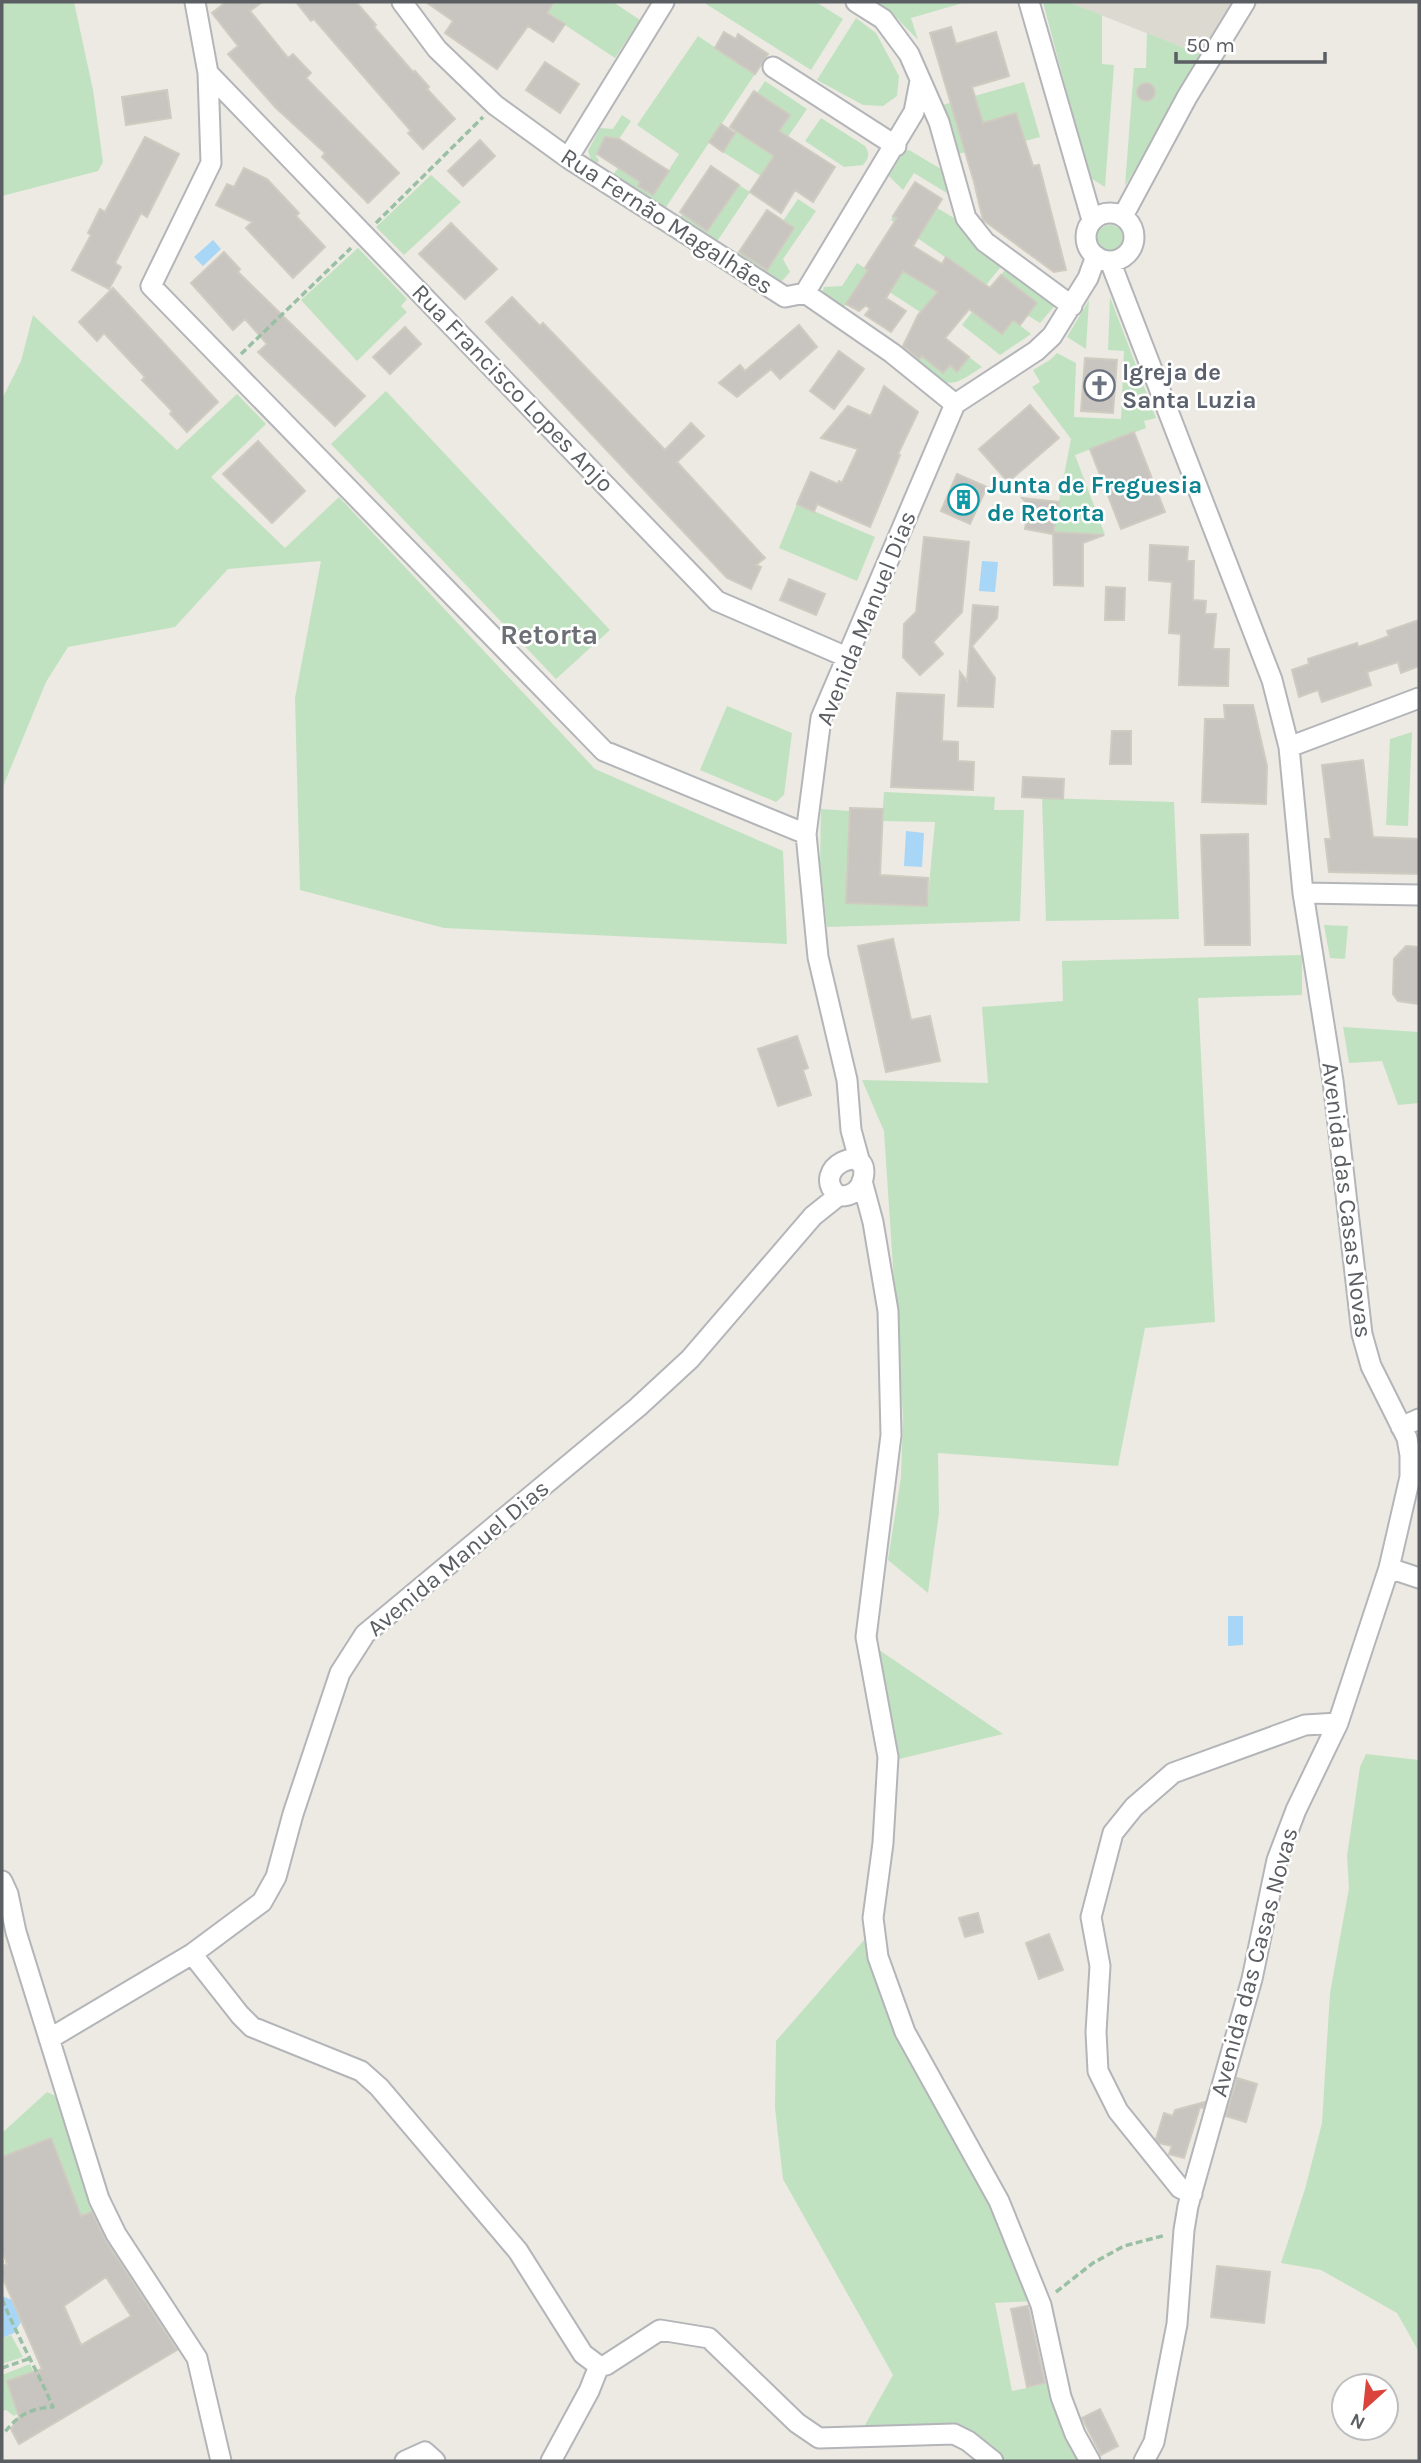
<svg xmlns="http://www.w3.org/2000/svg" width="1421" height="2463" viewBox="0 0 1421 2463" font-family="Karla,sans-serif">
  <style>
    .education { fill: #dcd9d1 }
    .green { fill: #c1e2c1 }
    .water { fill: #a7d6f7 }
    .building { fill: #c8c5c0; stroke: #d0cbc1; stroke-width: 2; fill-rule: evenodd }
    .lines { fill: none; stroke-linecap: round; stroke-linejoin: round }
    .minor-casing { stroke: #b3b5b9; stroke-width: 23 }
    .path { stroke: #99c0a4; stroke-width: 3.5; stroke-dasharray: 7 3.5; stroke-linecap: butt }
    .minor { stroke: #fff; stroke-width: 19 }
    .labels { text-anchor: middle; stroke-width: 5; stroke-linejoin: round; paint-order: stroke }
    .street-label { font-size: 24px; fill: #5b5e62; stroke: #fff }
    .worship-label { font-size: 24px; font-weight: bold; fill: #5b616d; stroke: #fff; text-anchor: start }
    .culture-label { font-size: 24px; font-weight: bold; fill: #0d838f; stroke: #fff; text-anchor: start }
    .quarter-label { font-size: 28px; font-weight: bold; fill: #6c7074; stroke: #fff }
  </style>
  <rect width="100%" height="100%" fill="#eceae2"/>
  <path class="education" d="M1068,2H1236L1204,56Z"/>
  <path class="green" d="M2,2H74L93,90L103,162L98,171L2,196Z
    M555,2H613L640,20L615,58L547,13Z
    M708,2H816L843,19L811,70L706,4Z
    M876,2H966L911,18L918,40L889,10Z
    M1043,2H1068L1102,15V64L1114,65L1105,187L1089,177Z
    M856,18L876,33L899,76L897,96L883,106L863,105L817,80Z
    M1147,33L1204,56L1125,186L1134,68H1146Z
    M698,36L755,74L664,210L612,176L618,168L640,182L638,186L653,195L679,154L637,125Z
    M765,81L807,109L761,176L723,152L736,131L766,151L790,115L757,93Z
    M1024,82L1040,137L1025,141L983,123L978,107L966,152L953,155L939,106Z
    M622,115L631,121L619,139L605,137L596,156L599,160L596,165L592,163L588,151L600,128L613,129Z
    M821,118L865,146C870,154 869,158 863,165L844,167L805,141Z
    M909,150L951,175L955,198L914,173L903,190L889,176L904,151Z
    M431,175L461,202L404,255L376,227Z
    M739,185L750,192L716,243L679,219L683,214L707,230Z
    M798,199L816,211L783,259L790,272L782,281L774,279L737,256L739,252L767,270L794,229L783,221Z
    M937,208L961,222L1004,263L986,285L891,220L893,216L921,233Z
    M1097 238a13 13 0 1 1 26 0a13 13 0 1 1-26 0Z
    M358,248L407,299L401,306L407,312L357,361L301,300Z
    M910,260L928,286L938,292L920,312L865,276L842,310L822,294L824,287L842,286L857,263L893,286Z
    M1008,266L1057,303L1040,323L1027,315L1037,303L1001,275Z
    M1110,297L1156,418L1144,421L1146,428L1075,455L1105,535L1053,532L1071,439L1032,387L1040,382L1033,370L1050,360L1057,353L1076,363L1074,417L1121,419L1124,351L1108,350Z
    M1089,300L1086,349L1067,337Z
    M972,312L1002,334L1013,320L1031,334L1000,355L962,325Z
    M33,315L177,450L237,394L266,424L211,477L285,548L339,497L595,769L783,851L787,944L444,928L300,890L295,698L321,561L228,569L175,627L68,647L46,682L2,789V399L21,361Z
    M922,356L943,373L950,365L957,371L969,357L982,367C947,390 948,388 917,361Z
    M386,391L610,630L556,679L331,444Z
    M797,504L875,537L857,581L779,548Z
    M727,706L792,733L784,795L776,802L700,770Z
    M1412,732L1408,826L1386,825L1390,739Z
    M884,792L995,797L994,810H1024L1020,921L827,927L820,865L821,809L850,811L846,903L927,906L935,822L882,821Z
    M1042,798L1174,802L1179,919L1046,921Z
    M1324,925L1348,926L1345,959L1330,958Z
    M1302,955V995L1198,998L1215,1322L1145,1328L1118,1466L938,1453L939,1513L928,1593L888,1560L901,1477L903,1417L884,1131L862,1080L988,1083L982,1007L1063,1001L1062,961Z
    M1343,1027L1419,1032V1103L1398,1105L1382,1061L1349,1063Z
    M879,1650L1003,1734L895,1760Z
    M1366,1754L1419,1760V2352L1397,2313L1321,2270L1281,2263L1305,2189L1322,2123L1330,1993L1349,1888L1347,1856L1360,1767Z
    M864,1940L894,2025L1002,2227L1033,2301L995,2303L1012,2391L1049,2383L1051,2400L1078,2461H1004L974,2434L861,2432L893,2375L783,2179L775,2108L776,2041Z
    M47,2092L58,2097L97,2210L81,2216L51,2138L2,2157V2133Z
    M11,2335L23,2357L2,2364V2338Z
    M30,2364L46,2402L22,2410L14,2416L6,2410L2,2411V2375Z"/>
  <path class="water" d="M213,240L221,249L203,266L194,257Z
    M982,561L998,562L995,592L979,591Z
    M906,831L924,833L922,867L904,866Z
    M1228,1616H1243V1645L1228,1646Z
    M2,2296L12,2300L21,2322L14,2333L2,2338Z"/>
  <path class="building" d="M226,2H262L250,11L288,58L293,54L311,73L306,78L399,173L368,203L322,157L325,153L276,108L228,54L238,46L212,13Z
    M296,2H356L376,25L374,27L413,72L415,71L429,87L427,89L455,119L423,149L408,133L411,131L314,19L311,21Z
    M426,2H554L547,13L565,24L553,42L528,26L497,69L445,33L453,21Z
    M951,27L956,44L996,32L1009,76L972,87L983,123L1016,113L1033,166L1039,165L1066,270L1054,272L983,220L974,182L930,33Z
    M724,32L736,39L738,34L768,54L755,74L715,48Z
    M545,62L579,84L560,113L526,90Z
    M1137 92a9 9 0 1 1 18 0a9 9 0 1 1-18 0Z
    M167,90L171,118L126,125L122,97Z
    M754,91L790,115L779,131L835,167L813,202L795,190L781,213L750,192L774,156L730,127Z
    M721,124L735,133L723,152L709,142Z
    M145,137L179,154L147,217L141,213L115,263L121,267L109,289L72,270L91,235L88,233L100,209L105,212Z
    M605,137L619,139L669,171L653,195L638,186L640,182L597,154Z
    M480,140L495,156L463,186L448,171Z
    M711,166L739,185L707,231L680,212Z
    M244,168L267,179L299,213L296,216L325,247L293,278L246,228L252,222L216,205L227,184L234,187Z
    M915,182L942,199L913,246L942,264L946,257L990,288L1001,275L1037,303L1020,325L1013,320L1002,334L969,309L945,338L969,357L957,372L950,365L943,373L922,356L919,359L903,346L918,315L938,292L903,271L886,298L906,311L891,332L865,315L870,309L866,305L859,311L846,304L868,270L865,268L897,218L893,216Z
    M767,210L794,228L767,270L739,252Z
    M451,223L497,269L465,299L419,254Z
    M224,252L240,269L238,272L365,396L335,426L258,352L267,344L245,319L233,330L191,283Z
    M113,288L218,402L187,432L170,414L172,411L142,380L145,377L104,333L97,341L79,322Z
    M512,297L540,326L543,323L665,450L691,423L704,436L677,462L765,558L756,565L761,567L751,589L727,578L486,322Z
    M799,325L817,347L780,379L771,369L737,397L719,383L740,365L745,371Z
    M405,327L421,344L390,374L373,357Z
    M839,351L864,369L834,409L810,391Z
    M1085,358L1117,360L1113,413L1081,411Z
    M884,386L918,412L898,454L900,455L870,527L817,504L814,512L797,504L811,472L838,484L839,481L842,483L858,449L821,438L848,406L871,416Z
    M1030,405L1059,438L1008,482L979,449Z
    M1134,432L1165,512L1121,529L1090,449Z
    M258,441L305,491L272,523L223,474Z
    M957,474L987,487L970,524L941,511Z
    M1022,498L1059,502L1053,534L1025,529L1029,506Z
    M1053,532L1104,535L1083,543V586L1054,585Z
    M924,537L969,542L962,612L933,642L943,654L920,675L903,657L904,624L916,612Z
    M1150,545L1188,547L1187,561H1194L1193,600L1206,601L1205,614H1216L1213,649H1229L1228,686L1179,685L1181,634L1169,633L1172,582L1149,580Z
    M789,579L825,594L816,615L780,600Z
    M1106,587L1125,588L1124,620H1105Z
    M973,605L998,607L997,618L972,646L995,678L993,707L958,706L960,672L967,681Z
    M1419,620V666L1401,673L1398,662L1367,672L1371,685L1322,702L1318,690L1299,697L1292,670L1309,664L1308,659L1357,643L1358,647L1373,642L1389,636L1387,631Z
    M897,693L944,695L942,741L958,742V761L974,762L973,790L891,787Z
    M1224,705H1253L1267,766L1266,804L1202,802L1205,719H1225Z
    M1112,731H1131V764H1110Z
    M1363,760L1373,837L1419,839V874L1329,872L1325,839H1331L1322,765Z
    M1023,777L1064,779L1063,799L1022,797Z
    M850,808L883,809L880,875L928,878L927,906L846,903Z
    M1248,834L1250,945H1205L1201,835Z
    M893,939L911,1020L930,1016L940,1061L886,1072L858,946Z
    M1406,946L1419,947V1004L1398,1001L1393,994L1394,959Z
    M797,1036L808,1068L803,1070L811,1095L778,1106L758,1049Z
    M978,1913L983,1932L965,1937L959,1918Z
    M1049,1934L1063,1970L1039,1979L1026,1943Z
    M1237,2078L1257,2084L1246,2122L1226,2116Z
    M1205,2102L1203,2108L1200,2107L1184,2158L1169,2154L1172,2146L1159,2143L1156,2139L1164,2113L1173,2116L1175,2110Z
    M51,2138L81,2216L92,2212L106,2241L177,2350L19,2444L11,2429L19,2417L7,2381L42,2369L2,2276V2266L7,2264L2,2251V2157ZM106,2277L131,2316L81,2345L64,2306Z
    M1217,2266L1270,2272L1264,2323L1211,2317Z
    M1028,2306L1045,2383L1027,2387L1011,2309Z
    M1100,2409L1118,2446L1101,2455L1082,2418Z"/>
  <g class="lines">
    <defs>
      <path id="minor" d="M195,2L208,73L211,163L151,286L604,751L806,834
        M402,2L437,49L495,105L568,158L785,297L805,293L892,353L955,404
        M856,2L883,19L909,54L939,122L966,218L985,242L1072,306
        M1029,2L1092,220
        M773,67L896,146
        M208,73L717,601L849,658
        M568,158L664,2
        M1086 237a24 24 0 1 1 48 0a24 24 0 1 1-48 0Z
        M1123,216L1187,97L1245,2
        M1110,261L1272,680L1289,747L1303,893L1333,1081L1362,1334L1371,1366L1407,1438L1410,1455V1477L1389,1568L1338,1723L1296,1810L1277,1860L1252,1979L1188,2206L1184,2230L1177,2324L1154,2442L1144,2461
        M805,293L914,112L920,81
        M1289,747L1419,698
        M1303,893L1419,895
        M860,1163L851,1130L847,1080L818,957L806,834L821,718L955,404L1036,351L1052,336L1088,278L1096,256
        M862,1181L873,1222L888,1311L891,1435L866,1637L888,1757L883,1843L873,1918L878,1957L905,2032L999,2201L1041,2305L1061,2397L1075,2434L1090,2461
        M1401,1427L1419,1419
        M1389,1568L1419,1578
        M2,1881L8,1894L16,1932L99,2199L116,2234L197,2358L221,2461
        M192,1954L240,2015L252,2027L361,2071L379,2087L518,2251L583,2354L599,2366L606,2365L660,2330L709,2338L797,2423L819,2438L954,2434L968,2441L993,2461
        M49,2039L192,1954L262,1902L276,1877L293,1814L340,1673L365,1634L638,1407L690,1359L813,1216L838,1196C850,1197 860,1191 863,1179C872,1139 807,1168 838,1196
        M1192,2194L1180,2188L1118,2111L1098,2071L1096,2032L1100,1966L1091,1917L1113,1833L1134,1807L1173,1773L1305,1725L1338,1723
        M405,2461L425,2452L435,2461
        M551,2461L589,2391L599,2366"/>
    </defs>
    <use href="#minor" class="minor-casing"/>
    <path class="path" d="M376,223L483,117
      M241,354L351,248
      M2,2261V2263
      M1056,2292L1093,2263L1124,2246L1166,2235
      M2,2299C17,2336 37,2370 53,2407C31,2408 18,2415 5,2432
      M2,2368L31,2358"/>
    <use href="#minor" class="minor"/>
  </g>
  <defs>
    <symbol id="church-ring" viewBox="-11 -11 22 22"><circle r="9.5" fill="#fff" stroke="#6b7280" stroke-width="1.5"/><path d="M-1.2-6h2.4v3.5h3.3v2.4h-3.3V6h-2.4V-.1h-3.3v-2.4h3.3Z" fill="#6b7280"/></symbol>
    <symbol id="building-ring" viewBox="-11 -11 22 22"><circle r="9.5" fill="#fff" stroke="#0f9aa8" stroke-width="1.5"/><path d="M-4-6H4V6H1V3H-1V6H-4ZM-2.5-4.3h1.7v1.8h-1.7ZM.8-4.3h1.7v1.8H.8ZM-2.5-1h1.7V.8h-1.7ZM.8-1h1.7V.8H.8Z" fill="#0f9aa8"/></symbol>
  </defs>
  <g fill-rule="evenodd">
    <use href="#church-ring" x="1082" y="368" width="35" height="35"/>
    <use href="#building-ring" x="946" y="482" width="35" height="35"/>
  </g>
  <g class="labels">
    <g class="street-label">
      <text transform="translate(667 221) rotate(33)" y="8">Rua Fernão Magalhães</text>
      <text transform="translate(513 388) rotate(46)" y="8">Rua Francisco Lopes Anjo</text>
      <text transform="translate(866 618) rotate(-68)" y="8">Avenida Manuel Dias</text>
      <text transform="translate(1347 1200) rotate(83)" y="8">Avenida das Casas Novas</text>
      <text transform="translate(458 1558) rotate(-40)" y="8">Avenida Manuel Dias</text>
      <text transform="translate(1254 1962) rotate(-75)" y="8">Avenida das Casas Novas</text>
    </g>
    <g class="worship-label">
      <text x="1122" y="380">Igreja de<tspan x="1122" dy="28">Santa Luzia</tspan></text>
    </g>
    <g class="culture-label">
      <text x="987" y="493">Junta de Freguesia<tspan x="987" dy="28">de Retorta</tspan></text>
    </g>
    <g class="quarter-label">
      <text x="549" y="644">Retorta</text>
    </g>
  </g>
  <rect width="1421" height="2463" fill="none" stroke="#5b5e62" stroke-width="7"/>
  <g transform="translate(1365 2407) rotate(207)"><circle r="33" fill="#ffffff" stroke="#bdbfc0" stroke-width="2"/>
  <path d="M0-5L12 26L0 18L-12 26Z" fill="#da443b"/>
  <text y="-10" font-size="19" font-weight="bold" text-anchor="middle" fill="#5b5e62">N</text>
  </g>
  <path d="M1176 52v10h149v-10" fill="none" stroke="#5b5e62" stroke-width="3.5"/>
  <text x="1186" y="52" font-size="21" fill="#5b5e62" stroke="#ffffff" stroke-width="5" paint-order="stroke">50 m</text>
</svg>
